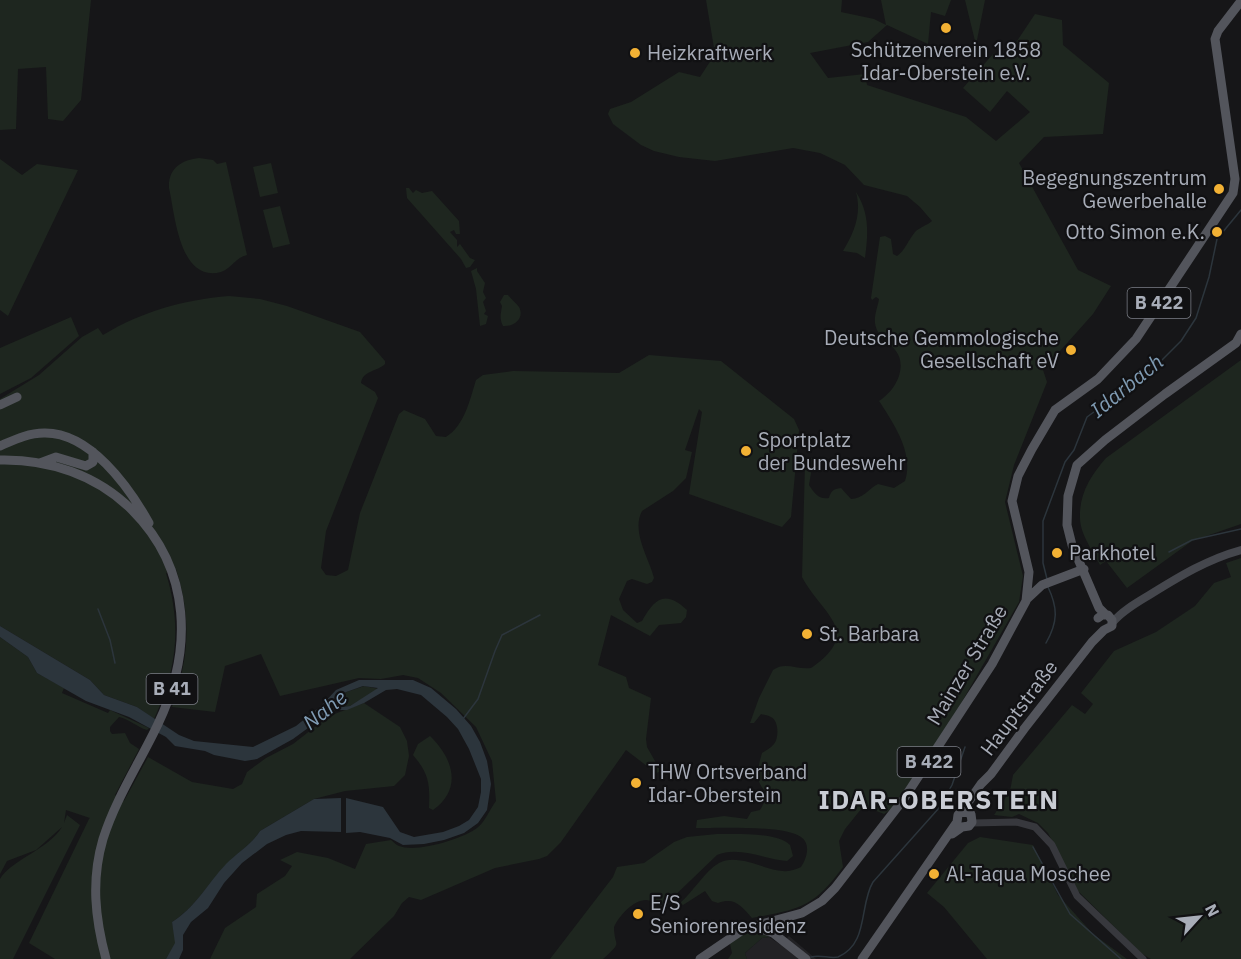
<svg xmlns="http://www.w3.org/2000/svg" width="1241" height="959" viewBox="0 0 1241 959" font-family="'IBM Plex Sans',sans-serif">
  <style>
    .built { fill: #222225 }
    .green { fill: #1e261f }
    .water { fill: #2c353c; fill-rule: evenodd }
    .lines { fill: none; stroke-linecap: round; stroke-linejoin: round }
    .stream { stroke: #2c353c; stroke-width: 1.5 }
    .tertiary { stroke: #37383d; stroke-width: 7 }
    .secondary { stroke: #45474d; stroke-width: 8 }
    .primary { stroke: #53555c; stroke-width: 9 }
    .poi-dot { fill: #f2b134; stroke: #111113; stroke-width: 2 }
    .labels { text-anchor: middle; stroke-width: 4.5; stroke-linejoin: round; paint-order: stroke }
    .shield { fill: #111113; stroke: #7b7e86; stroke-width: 1.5 }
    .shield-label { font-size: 18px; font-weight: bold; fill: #a8adb8 }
    .poi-label { font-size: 20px; fill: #a8adb8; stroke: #111113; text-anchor: start }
    .street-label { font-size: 20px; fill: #a8adb8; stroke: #111113 }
    .water-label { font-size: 21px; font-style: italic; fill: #7f9bb3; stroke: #111113 }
    .district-label { font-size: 26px; font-weight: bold; letter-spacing: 1.5px; fill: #c9ccd4; stroke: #111113 }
  </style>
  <rect width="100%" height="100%" fill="#161618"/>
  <path class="built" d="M789,936L816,959H747L745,953L762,938L769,937L781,945Z"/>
  <path class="green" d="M0,0H91L81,100L63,121L48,119L46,67L18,69L16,129L0,130Z
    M706,0H842L841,12L874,19L886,25L881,0H951L945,16L931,12L928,44L887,25L868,42L810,53L828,78L865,74L867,85L966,117L996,141L1030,112L1007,91L990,112L963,88L994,53L1005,59L1035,14L1062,20L1063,45L1109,83L1103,134L1044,137L1019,163L1078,270L1111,286L1093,314L1043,370L1047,382L1014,465L1005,502L1023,576L1019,602L960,705L923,763L891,809L884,814L866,807L862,808L845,829L839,841L843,867C813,908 800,909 752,918C741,906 735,897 718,903L712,901L705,891L683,905L680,903C693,892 705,871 719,863C738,853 764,870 783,871C790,872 796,869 801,867C807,858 811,844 801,837C785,825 717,828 696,828L697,820L724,816L747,819L751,812L760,810C773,789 761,793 758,778C757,770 760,760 762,753C766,750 771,748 774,744C779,738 779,721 771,717C768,715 764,715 761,714L754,723H750L759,698L773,670C785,661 797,670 811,668C864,631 822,615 802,577L805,463L807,459L812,458L813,461L809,485C814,493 819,500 829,498C831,491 833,489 841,488L851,499C863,499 868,489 878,484L894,488L905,481C914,453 894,424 879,401C888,395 895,387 899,376C908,344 878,346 875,323C874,315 878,306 879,299L876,297L872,300L871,298L880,237L885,236L891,239L893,254L897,256C904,252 909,239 915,232C920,227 926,226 932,221L920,207L907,196L864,185L845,165L820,153L793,148L715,161L679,157L654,151L641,145L613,124L608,114L610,109L631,102L679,72L700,77L715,54Z
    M965,0H985L976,45Z
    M199,158L213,160L217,164L226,162L247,255C236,257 232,268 221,272C179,283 175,214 169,188C168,168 182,160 199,158Z
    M0,159L22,175L37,164L78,170L8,316L0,310Z
    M271,163L278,193L260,197L253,167Z
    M406,188H409L413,193L416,190L422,193L432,191L459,221L460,234H456L454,230L450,232L457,240V247L460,244L470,258L475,260L470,267L466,268L461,259L407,198Z
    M856,192C870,214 868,234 865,258L857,253L843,251C854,233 862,214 856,192Z
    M280,206L290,244L273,248L263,210Z
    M477,268V271L485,283L483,292L486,298L483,302L486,311L484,314L488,316L486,324L480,326L476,289L471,271Z
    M504,295H508C511,299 516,303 519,307C525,318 514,327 503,326C499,318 501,313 502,306L500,302Z
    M229,296L260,299L287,306L360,332L385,361V364C377,372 363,370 361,383L375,392L378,398L326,531L321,568L326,575L336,576L348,570L360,513L399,414L404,410L425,419L436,436L446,437C465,425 470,399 476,380L483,375L513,371L619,373L649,355L721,361L794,419L799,430L791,517L782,527L689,494L702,412L699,409L685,450L692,452L686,478L673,491L642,511C631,532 649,558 654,578L652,582L647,584L632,579L627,581L619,599L623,610L637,623L642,621C655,598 665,590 687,610L686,617L681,623L659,625L650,636L611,615L598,665L626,677L629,688L651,698L646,739L647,747L659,768V772L656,773L626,750L561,842L547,856L539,859L495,868L421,900L409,897L402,903L394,916L350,959H210L225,928L256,907L257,894L285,876L292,866L280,860L297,852L328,858L355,869L366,844L391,840C394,842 396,845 399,846C417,853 462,839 477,828C485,822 490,809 496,801L492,761L476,727L441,693L418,678L403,675L381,679L359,678L280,696L261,654L225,666L215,712L172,707C189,657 192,620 176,569L166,573C182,626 177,669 154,719L137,707L104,695L90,680L0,626V399L39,375L82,337L98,328L103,335C143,311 183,300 229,296Z
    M71,317L79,336L31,378L0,394V348Z
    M1241,360V524L1192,541L1127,588L1106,561L1100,565C1093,551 1080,534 1080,518C1079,494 1091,475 1106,458Z
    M1241,558V959H1151L1141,953L1078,891L1048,833L1038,823L1019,814L1012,817L994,815L1010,791L1013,775L1072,705L1085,714L1093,704L1081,693L1114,651L1156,632L1195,606L1214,583L1231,577L1226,563Z
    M0,637L28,657L37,673L64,688L62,693L108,713L110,710L149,728L147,730C137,727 129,719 119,717L110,727V731L112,734L125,733L130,743L139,749L115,795L124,801L148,757L192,782L233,789L242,784L247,772L266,758L293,744L329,716L364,703L400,727L407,741L409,756L405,775L394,786L345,791L314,799L260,831C252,844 237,853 227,864C208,883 195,908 172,922L176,943L166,959H55L29,943L89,819L90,818L66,810L64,823L67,815L80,825L13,959H0V879C11,860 49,849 62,827L36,850L7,861L0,874Z
    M364,686L379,689L350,706L328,710L338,695Z
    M430,736C453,758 463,789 433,810L429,808C430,783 429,774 413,755L418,744Z
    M717,834C735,834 777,832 790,845L793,856L787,861C764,859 739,846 717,855L666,904L661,906C657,904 652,901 647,900C634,899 619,916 614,927C614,948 624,940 603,959H550L613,877L617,867L644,863L674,842L687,837Z
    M980,837L1033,845L1058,895L1093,934L1127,959H987L944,907L927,893L968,843Z
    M754,929L769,937L762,938L745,953L747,959H728L732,953L730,944L734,939Z"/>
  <path class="water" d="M0,626L90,680L104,695L137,707L179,735L194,741L253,747L296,726L322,705L336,690L359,680H413L431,688L456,709L471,726L480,742L487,761L491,784L487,810L478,823L464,833L444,840L424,844L403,845L390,838L360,832L346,833V798L383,807L400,832L414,837L443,832L459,826L469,820L478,807L481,792V779L469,749L458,729L447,717L421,695L397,689L386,690L364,703L347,710H335L319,720L293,739L257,759L245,761L214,755L205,751L175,746L166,737L129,717L86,701L37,673L28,657L0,637ZM363,686L378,688L350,706L328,709L338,695Z
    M341,798V832L301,831L286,835L267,844L242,863L224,883L208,908L191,922L183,935V950L179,959H166L175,943L172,922C195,908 208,883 226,864C237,853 252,844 260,831L314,799Z"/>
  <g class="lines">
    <path class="stream" d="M1169,552L1192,540L1241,529
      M1047,579L1043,563V521L1065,462L1074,450L1087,417L1154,368L1181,341L1196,318L1209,277L1217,239L1241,210
      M98,609L110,640L115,663
      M1046,643C1058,622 1058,608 1048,587
      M463,719L478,699L495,651L502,635L540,615
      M941,808L948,804
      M1033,847L1070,914L1121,959
      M811,957C821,954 829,959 838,957C869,944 859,905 873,882L939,808L952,785L965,747"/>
    <path class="tertiary" d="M972,823L1016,822L1035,827L1052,845L1077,896L1143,959"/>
    <path class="secondary" d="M1113,622C1123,610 1138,602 1151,594C1180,576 1208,559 1241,550"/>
    <path class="primary" d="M0,405L17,397
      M0,446C14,440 28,433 44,433C90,432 129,487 149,523
      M0,460C49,459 97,475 132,510C192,570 193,651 158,724C140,762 116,798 103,839C91,880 95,918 106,959
      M40,463L56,457L86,466L93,462V452
      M1027,599L1042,585L1084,569
      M1105,614L1099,608L1072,545L1067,525L1068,496L1077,465L1105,440L1165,394L1236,343L1241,334
      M957,822L958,815L962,811L981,784L991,774L1024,729L1092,642L1104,630L1112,626V620L1108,615H1102L1098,618
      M952,834L962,827L969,826L972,822L971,814L962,811
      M753,926L773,933L806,959
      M700,959L744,929L802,913L822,901L835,888L903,800L992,664L1026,601L1029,572L1012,501L1018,476L1032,449L1055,410L1098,379L1136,339L1233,193L1235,179L1215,39L1218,31L1241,1
      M862,959L957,822"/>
  </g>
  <g class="poi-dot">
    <circle cx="946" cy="28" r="6"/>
    <circle cx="635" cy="53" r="6"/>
    <circle cx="1219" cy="189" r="6"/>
    <circle cx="1217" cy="232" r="6"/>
    <circle cx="1071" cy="350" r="6"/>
    <circle cx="746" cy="451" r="6"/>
    <circle cx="1057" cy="553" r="6"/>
    <circle cx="807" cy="634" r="6"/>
    <circle cx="636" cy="783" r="6"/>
    <circle cx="934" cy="874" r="6"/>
    <circle cx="638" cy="914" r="6"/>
  </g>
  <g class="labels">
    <g class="shield">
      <rect x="1127.5" y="288" width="63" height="30" rx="4.5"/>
      <rect x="146.5" y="674" width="51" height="30" rx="4.5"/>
      <rect x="897.5" y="747" width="63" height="30" rx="4.5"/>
    </g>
    <g class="shield-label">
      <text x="1159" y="309">B 422</text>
      <text x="172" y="695">B 41</text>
      <text x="929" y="768">B 422</text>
    </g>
    <g class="poi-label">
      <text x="946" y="57" text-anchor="middle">Schützenverein 1858<tspan x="946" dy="23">Idar-Oberstein e.V.</tspan></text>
      <text x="647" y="60">Heizkraftwerk</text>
      <text x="1207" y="185" text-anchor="end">Begegnungszentrum<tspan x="1207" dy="23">Gewerbehalle</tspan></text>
      <text x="1205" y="239" text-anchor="end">Otto Simon e.K.</text>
      <text x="1059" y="345" text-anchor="end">Deutsche Gemmologische<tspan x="1059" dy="23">Gesellschaft eV</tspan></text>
      <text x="758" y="447">Sportplatz<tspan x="758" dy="23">der Bundeswehr</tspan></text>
      <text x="1069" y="560">Parkhotel</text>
      <text x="819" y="641">St. Barbara</text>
      <text x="648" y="779">THW Ortsverband<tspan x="648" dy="23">Idar-Oberstein</tspan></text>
      <text x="946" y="881">Al-Taqua Moschee</text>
      <text x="650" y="910">E/S<tspan x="650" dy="23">Seniorenresidenz</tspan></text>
    </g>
    <g class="street-label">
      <text transform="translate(967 665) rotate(-59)" y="7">Mainzer Straße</text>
      <text transform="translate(1019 708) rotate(-53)" y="7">Hauptstraße</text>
    </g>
    <g class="water-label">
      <text transform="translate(1127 386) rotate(-39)" y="7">Idarbach</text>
      <text transform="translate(325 710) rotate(-39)" y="7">Nahe</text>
    </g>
    <g class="district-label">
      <text x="939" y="809">IDAR-OBERSTEIN</text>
    </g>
  </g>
  <g transform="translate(1199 917) rotate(63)" stroke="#111113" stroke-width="4.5" paint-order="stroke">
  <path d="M0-4.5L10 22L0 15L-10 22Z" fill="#a8adb8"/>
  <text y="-9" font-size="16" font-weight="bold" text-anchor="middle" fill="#a8adb8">N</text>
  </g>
</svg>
